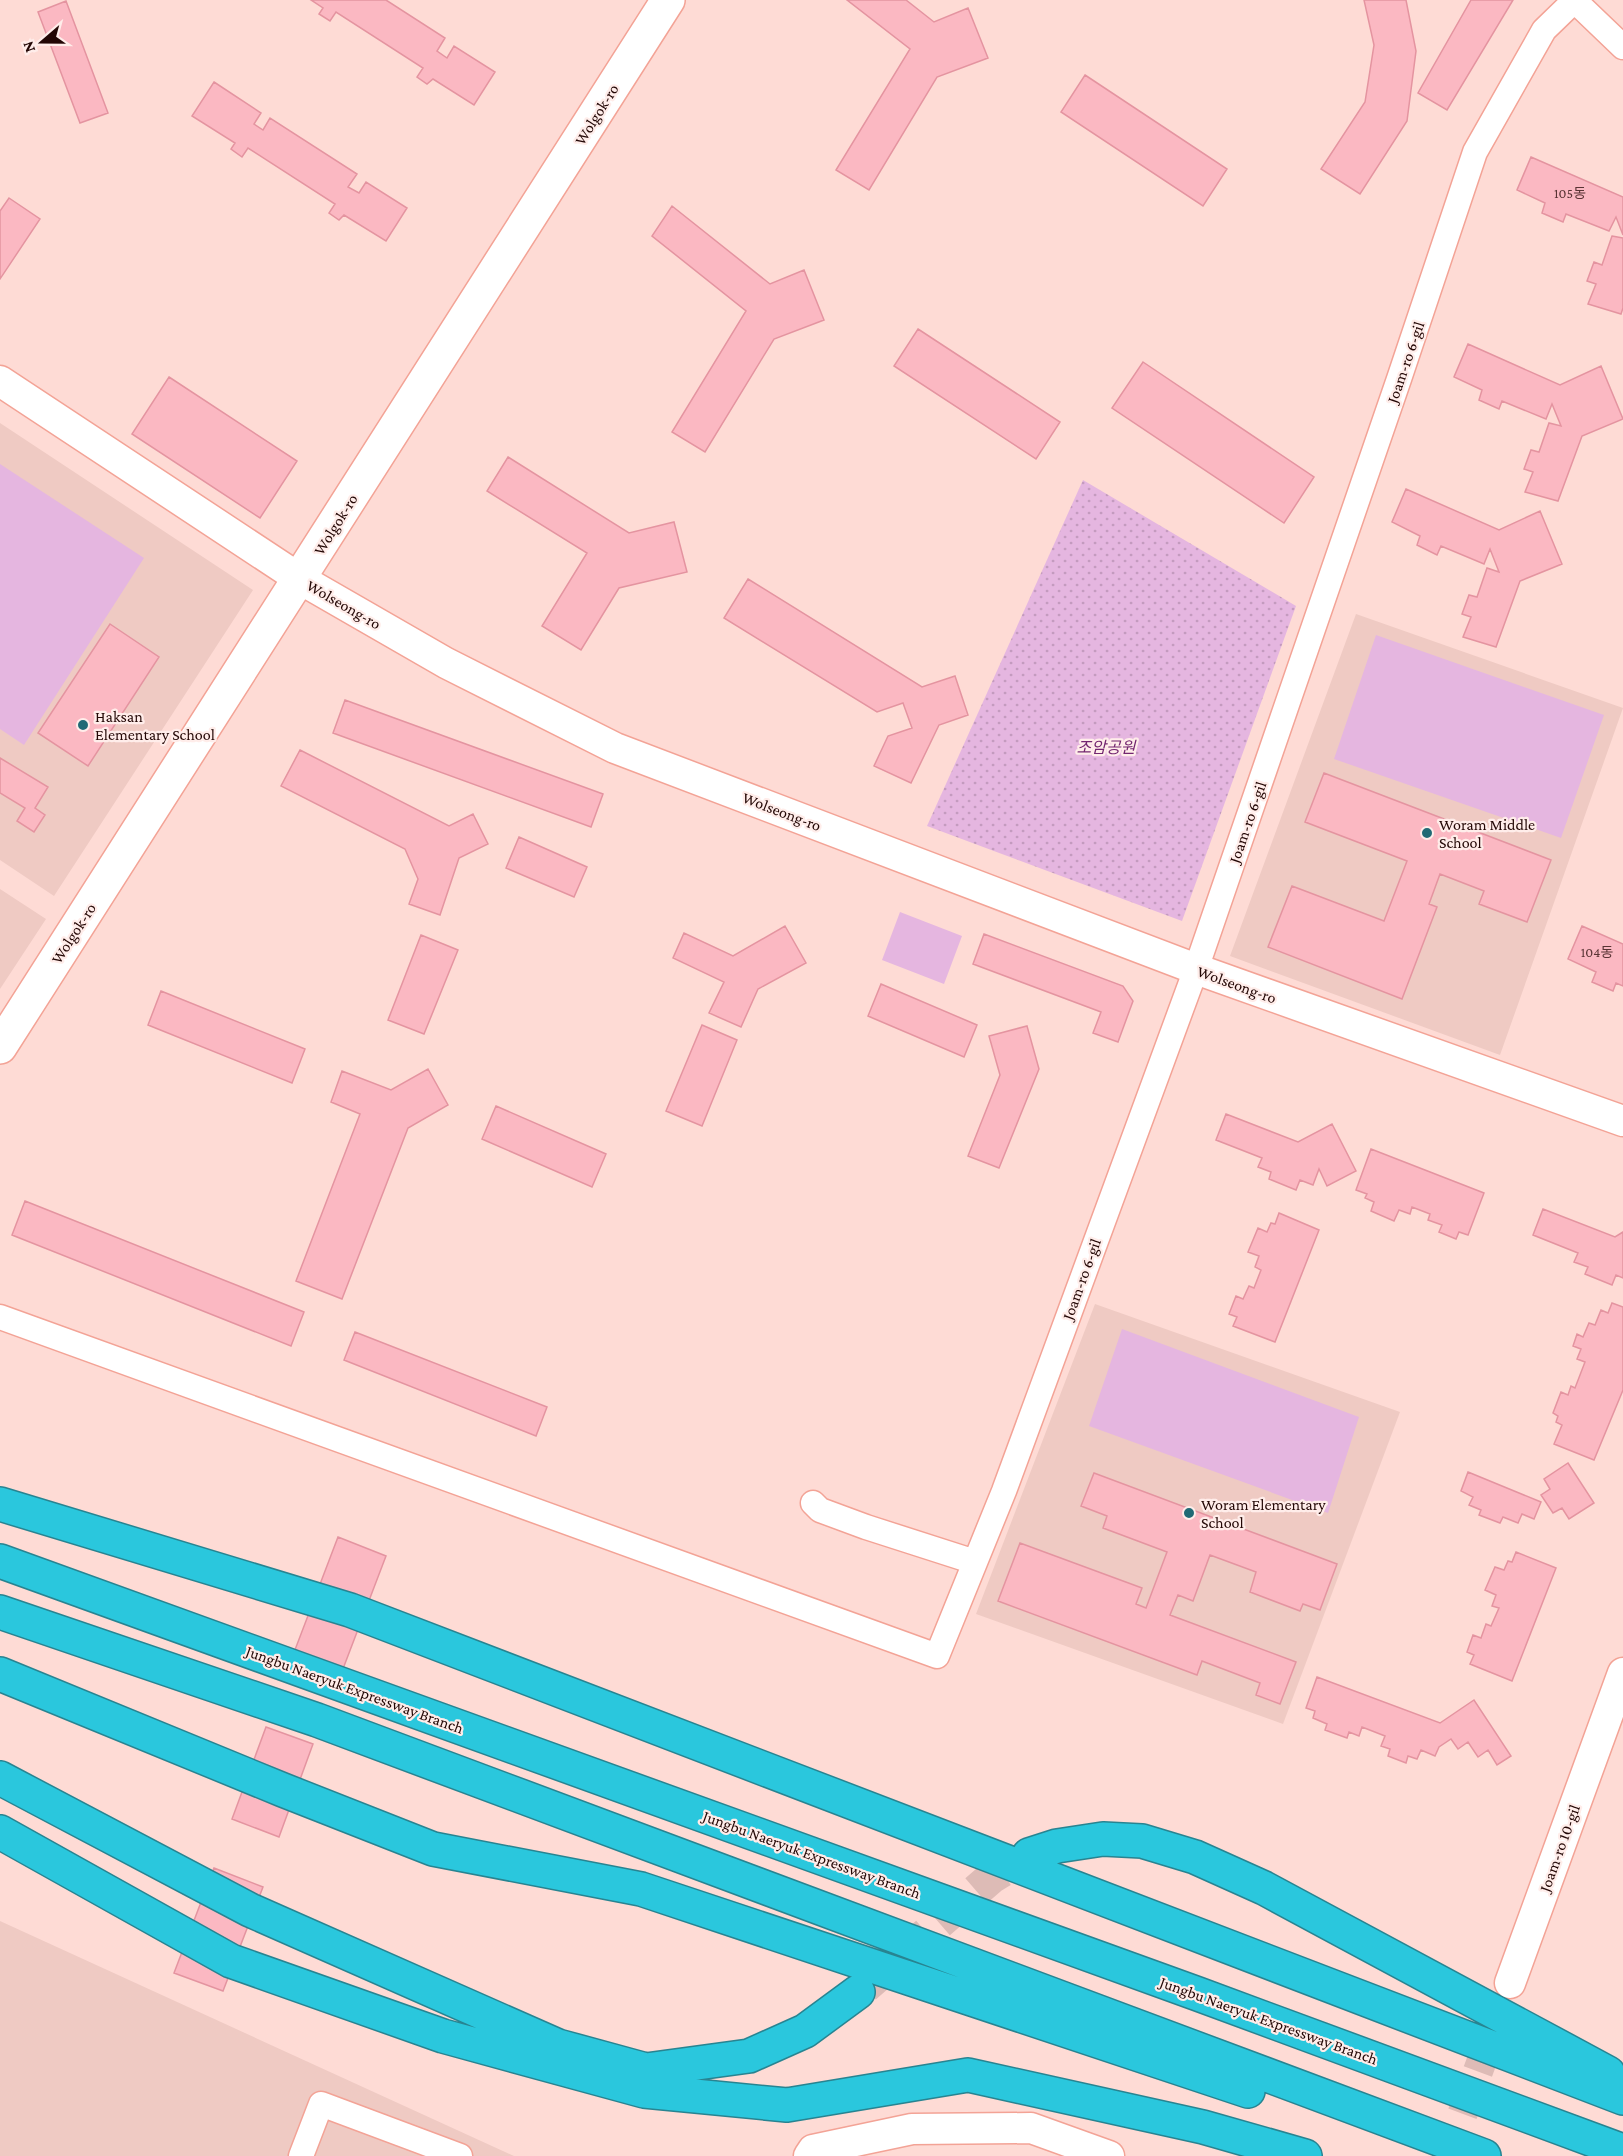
<svg xmlns="http://www.w3.org/2000/svg" width="1623" height="2156" viewBox="0 0 1623 2156" font-family="'Crimson Pro','Noto Sans KR',serif">
  <style>
    .built { fill: #efcac3 }
    .green { fill: url(#green-dots) }
    .pitch { fill: #e5b6e0 }
    .building { fill: #fbb8c2; stroke: #e494a0; stroke-width: 1.5 }
    .lines { fill: none; stroke-linecap: round; stroke-linejoin: round }
    .tertiary-tunnel { stroke: #ddbbb6; stroke-width: 30; stroke-dasharray: 30 15; stroke-linecap: butt }
    .motorway-tunnel { stroke: #ddbbb6; stroke-width: 33; stroke-dasharray: 33 16; stroke-linecap: butt }
    .minor-casing { stroke: #f3a396; stroke-width: 27 }
    .tertiary-casing { stroke: #f3a396; stroke-width: 33 }
    .secondary-casing { stroke: #f3a396; stroke-width: 36 }
    .motorway-casing { stroke: #288491; stroke-width: 36 }
    .minor { stroke: #fff; stroke-width: 24 }
    .tertiary { stroke: #fff; stroke-width: 30 }
    .secondary { stroke: #fff; stroke-width: 33 }
    .motorway { stroke: #2ac7dd; stroke-width: 33 }
    .poi-dot { fill: #216a75; stroke: #ffedea; stroke-width: 2 }
    .labels { text-anchor: middle; stroke-width: 4.5; stroke-linejoin: round; paint-order: stroke }
    .number-label { font-size: 14px; fill: #593334 }
    .street-label { font-size: 16px; fill: #230705; stroke: #ffedea }
    .poi-label { font-size: 16px; fill: #230705; stroke: #ffedea; text-anchor: start }
    .park-label { font-size: 16px; font-style: italic; fill: #732670; stroke: #ffedea }
  </style>
  <defs>
    <pattern id="green-dots" width="8" height="8" patternUnits="userSpaceOnUse" patternTransform="scale(1.5)"><rect width="8" height="8" fill="#e5b6e0"/><path d="M2 2h.1M6 6h.1" fill="none" stroke="#c49bbf" stroke-width="1.8" stroke-linecap="round"/></pattern>
  </defs>
  <rect width="100%" height="100%" fill="#fedbd5"/>
  <path class="built" d="M0,423L253,590L54,896L0,860Z
    M1356,614L1623,708L1500,1055L1230,956Z
    M0,889L46,919L0,989Z
    M1095,1304L1400,1412L1283,1724L976,1614Z
    M0,1921L514,2156H0Z"/>
  <path class="green" d="M1083,480L1296,606L1182,921L927,826Z"/>
  <path class="pitch" d="M0,464L144,558L24,745L0,729Z
    M1376,635L1604,715L1561,838L1334,759Z
    M900,912L962,936L944,984L882,960Z
    M1122,1329L1359,1417L1328,1513L1089,1426Z"/>
  <path class="building" d="M311,0H386L445,38L437,51L447,58L454,46L495,72L474,105L433,79L427,84L417,77L423,68L336,12L330,21L319,14L323,8Z
    M847,0H906L934,22L968,8L988,58L937,77L869,190L836,170L910,49Z
    M1364,0H1406L1416,51L1407,121L1360,194L1321,169L1365,102L1374,45Z
    M1513,0L1447,110L1418,93L1471,0Z
    M66,1L108,113L80,123L38,12Z
    M1085,75L1227,169L1203,206L1061,112Z
    M214,82L261,113L254,124L263,130L270,118L357,174L348,187L359,193L366,182L407,208L386,241L344,215L339,220L329,213L335,204L248,148L242,157L231,149L235,143L192,116Z
    M1531,157L1623,197V235L1616,217L1609,231L1566,214L1563,222L1542,213L1545,203L1517,190Z
    M9,198L40,219L0,279V211Z
    M672,206L770,284L804,270L824,320L774,339L705,452L672,432L746,311L652,236Z
    M1612,236L1623,238V308L1621,314L1588,304L1596,284L1587,281L1594,262L1602,265Z
    M918,329L1060,422L1036,459L894,366Z
    M1468,344L1560,385L1601,366L1623,419L1582,436L1558,501L1525,492L1533,472L1524,469L1531,450L1539,452L1549,423L1561,426L1552,404L1546,419L1502,401L1499,409L1479,400L1482,390L1454,377Z
    M1143,362L1314,477L1284,523L1112,408Z
    M169,377L297,461L260,518L132,434Z
    M508,457L629,533L674,522L687,572L619,588L581,650L542,626L587,553L487,491Z
    M1406,489L1499,530L1540,511L1562,564L1520,581L1496,647L1463,637L1471,617L1462,614L1469,595L1477,597L1487,568L1499,572L1490,549L1484,564L1441,546L1437,555L1417,545L1420,536L1392,522Z
    M748,579L922,687L955,676L968,715L939,725L911,783L874,766L888,736L912,728L903,703L877,712L724,618Z
    M110,624L159,657L88,766L38,733Z
    M345,700L603,794L591,827L333,733Z
    M300,750L449,826L473,814L488,844L459,858L440,915L409,904L418,879L405,849L281,786Z
    M0,758L48,787L35,808L45,815L34,832L17,821L25,808L0,793Z
    M1324,773L1551,860L1527,922L1479,904L1484,891L1440,874L1429,904L1437,907L1402,999L1268,947L1292,886L1384,921L1407,861L1305,822Z
    M519,837L587,867L574,897L506,868Z
    M785,926L806,963L758,989L741,1027L709,1013L724,982L673,958L684,933L733,956Z
    M1582,926L1623,944V986L1616,983L1613,991L1592,982L1596,972L1568,959Z
    M984,934L1123,986L1133,1001L1118,1042L1093,1033L1101,1012L973,964Z
    M421,935L458,950L424,1034L388,1020Z
    M881,984L977,1025L964,1057L868,1016Z
    M161,991L305,1049L292,1083L148,1025Z
    M702,1025L737,1040L702,1126L666,1111Z
    M1027,1026L1039,1069L999,1168L968,1156L1000,1075L989,1036Z
    M428,1069L448,1105L408,1128L342,1299L296,1281L360,1114L331,1102L342,1071L391,1090Z
    M496,1106L606,1154L592,1187L482,1139Z
    M1226,1114L1298,1142L1332,1124L1356,1171L1327,1186L1319,1169L1313,1185L1300,1180L1296,1190L1269,1179L1271,1172L1258,1167L1262,1158L1216,1140Z
    M1371,1149L1484,1193L1468,1235L1459,1232L1456,1239L1439,1232L1442,1225L1428,1220L1430,1214L1412,1207L1410,1214L1399,1210L1394,1221L1371,1211L1374,1202L1365,1198L1367,1194L1356,1190Z
    M25,1201L304,1312L291,1346L12,1235Z
    M1543,1209L1615,1237L1623,1232V1278L1616,1275L1612,1285L1585,1274L1588,1267L1574,1262L1578,1253L1533,1235Z
    M1279,1213L1319,1230L1275,1342L1233,1326L1237,1317L1229,1314L1236,1296L1243,1299L1249,1286L1254,1288L1261,1270L1255,1267L1259,1256L1248,1252L1258,1228L1267,1232L1271,1223L1275,1224Z
    M1612,1303L1623,1307V1390L1594,1460L1554,1444L1562,1425L1556,1422L1558,1416L1553,1413L1561,1392L1568,1395L1571,1386L1575,1388L1585,1362L1577,1359L1581,1349L1573,1346L1577,1334L1583,1337L1589,1323L1595,1325L1601,1310L1608,1313Z
    M355,1332L547,1407L536,1436L344,1360Z
    M1568,1463L1594,1503L1569,1519L1562,1508L1553,1513L1541,1495L1550,1489L1544,1479Z
    M1468,1472L1541,1502L1534,1519L1522,1514L1518,1523L1503,1517L1500,1523L1479,1515L1481,1510L1469,1505L1473,1497L1461,1491Z
    M1094,1473L1337,1564L1320,1610L1303,1604L1300,1611L1250,1592L1256,1572L1210,1555L1193,1601L1178,1595L1170,1615L1296,1662L1280,1704L1256,1695L1260,1683L1202,1661L1197,1675L998,1601L1020,1543L1142,1588L1136,1604L1146,1608L1167,1552L1103,1528L1107,1516L1081,1506Z
    M338,1537L386,1556L341,1674L293,1655Z
    M1516,1552L1556,1568L1512,1681L1470,1664L1474,1655L1467,1652L1473,1635L1481,1638L1486,1624L1491,1626L1499,1608L1492,1606L1496,1595L1485,1590L1495,1567L1504,1570L1508,1561L1512,1562Z
    M1317,1677L1440,1723L1474,1700L1511,1756L1497,1765L1488,1750L1478,1757L1468,1742L1458,1749L1451,1739L1439,1747L1435,1756L1421,1750L1417,1759L1408,1756L1406,1763L1388,1756L1390,1749L1381,1746L1385,1736L1362,1727L1359,1736L1349,1732L1347,1738L1325,1730L1327,1724L1313,1718L1315,1711L1306,1708Z
    M266,1727L313,1744L279,1837L232,1819Z
    M214,1868L263,1887L223,1991L174,1973Z"/>
  <g class="lines">
    <path class="tertiary-tunnel" d="M1447,2156L1496,2022"/>
    <path class="motorway-tunnel" d="M865,1987L992,1877L1029,1855"/>
    <defs>
      <path id="minor" d="M1574,0L1623,47
        M0,1317L937,1656L1004,1491L1196,969L1399,379L1475,152L1544,30L1575,0
        M813,1503L820,1510L866,1527L975,1562
        M301,2156L321,2104L460,2156"/>
      <path id="tertiary" d="M0,381L300,579L446,663L615,748L1196,969L1623,1121
        M1510,1983L1623,1673
        M809,2156L813,2150L912,2129L1031,2128L1109,2156"/>
      <path id="secondary" d="M0,1047L668,0"/>
      <path id="motorway" d="M0,1504L350,1610L1623,2098
        M0,1561L1198,1994L1623,2151
        M0,1612L317,1720L1484,2156
        M0,1674L283,1790L433,1849L641,1889L1248,2091
        M0,1778L250,1910L558,2046L646,2070L749,2056L805,2031L858,1992
        M0,1832L231,1961L443,2036L644,2091L787,2105L968,2075L1203,2127L1305,2156
        M1029,1855L1057,1846L1103,1839L1142,1841L1195,1857L1264,1888L1608,2073"/>
    </defs>
    <use href="#minor" class="minor-casing"/>
    <use href="#tertiary" class="tertiary-casing"/>
    <use href="#secondary" class="secondary-casing"/>
    <use href="#motorway" class="motorway-casing"/>
    <use href="#minor" class="minor"/>
    <use href="#tertiary" class="tertiary"/>
    <use href="#secondary" class="secondary"/>
    <use href="#motorway" class="motorway"/>
  </g>
  <g class="poi-dot">
    <circle cx="83" cy="725" r="6"/>
    <circle cx="1427" cy="833" r="6"/>
    <circle cx="1189" cy="1513" r="6"/>
  </g>
  <g class="labels">
    <g class="number-label">
      <text x="1570" y="198">105동</text>
      <text x="1597" y="957">104동</text>
    </g>
    <g class="street-label">
      <text transform="translate(596 114) rotate(-58)" y="6">Wolgok-ro</text>
      <text transform="translate(1405 362) rotate(-71)" y="6">Joam-ro 6-gil</text>
      <text transform="translate(335 524) rotate(-58)" y="6">Wolgok-ro</text>
      <text transform="translate(344 604) rotate(30)" y="6">Wolseong-ro</text>
      <text transform="translate(782 811) rotate(21)" y="6">Wolseong-ro</text>
      <text transform="translate(1247 822) rotate(-71)" y="6">Joam-ro 6-gil</text>
      <text transform="translate(73 933) rotate(-57)" y="6">Wolgok-ro</text>
      <text transform="translate(1237 984) rotate(20)" y="6">Wolseong-ro</text>
      <text transform="translate(1081 1279) rotate(-70)" y="6">Joam-ro 6-gil</text>
      <text transform="translate(355 1689) rotate(20)" y="6">Jungbu Naeryuk Expressway Branch</text>
      <text transform="translate(1559 1848) rotate(-70)" y="6">Joam-ro 10-gil</text>
      <text transform="translate(812 1854) rotate(20)" y="6">Jungbu Naeryuk Expressway Branch</text>
      <text transform="translate(1269 2020) rotate(20)" y="6">Jungbu Naeryuk Expressway Branch</text>
    </g>
    <g class="poi-label">
      <text x="95" y="722">Haksan<tspan x="95" dy="18">Elementary School</tspan></text>
      <text x="1439" y="830">Woram Middle<tspan x="1439" dy="18">School</tspan></text>
      <text x="1201" y="1510">Woram Elementary<tspan x="1201" dy="18">School</tspan></text>
    </g>
    <g class="park-label">
      <text x="1106" y="753">조암공원</text>
    </g>
  </g>
  <g transform="translate(42 42) rotate(250)" stroke="#ffedea" stroke-width="4.5" paint-order="stroke">
  <path d="M0-4.5L10 22L0 15L-10 22Z" fill="#230705"/>
  <text y="-9" font-size="16" font-weight="bold" text-anchor="middle" fill="#230705">N</text>
  </g>
</svg>
